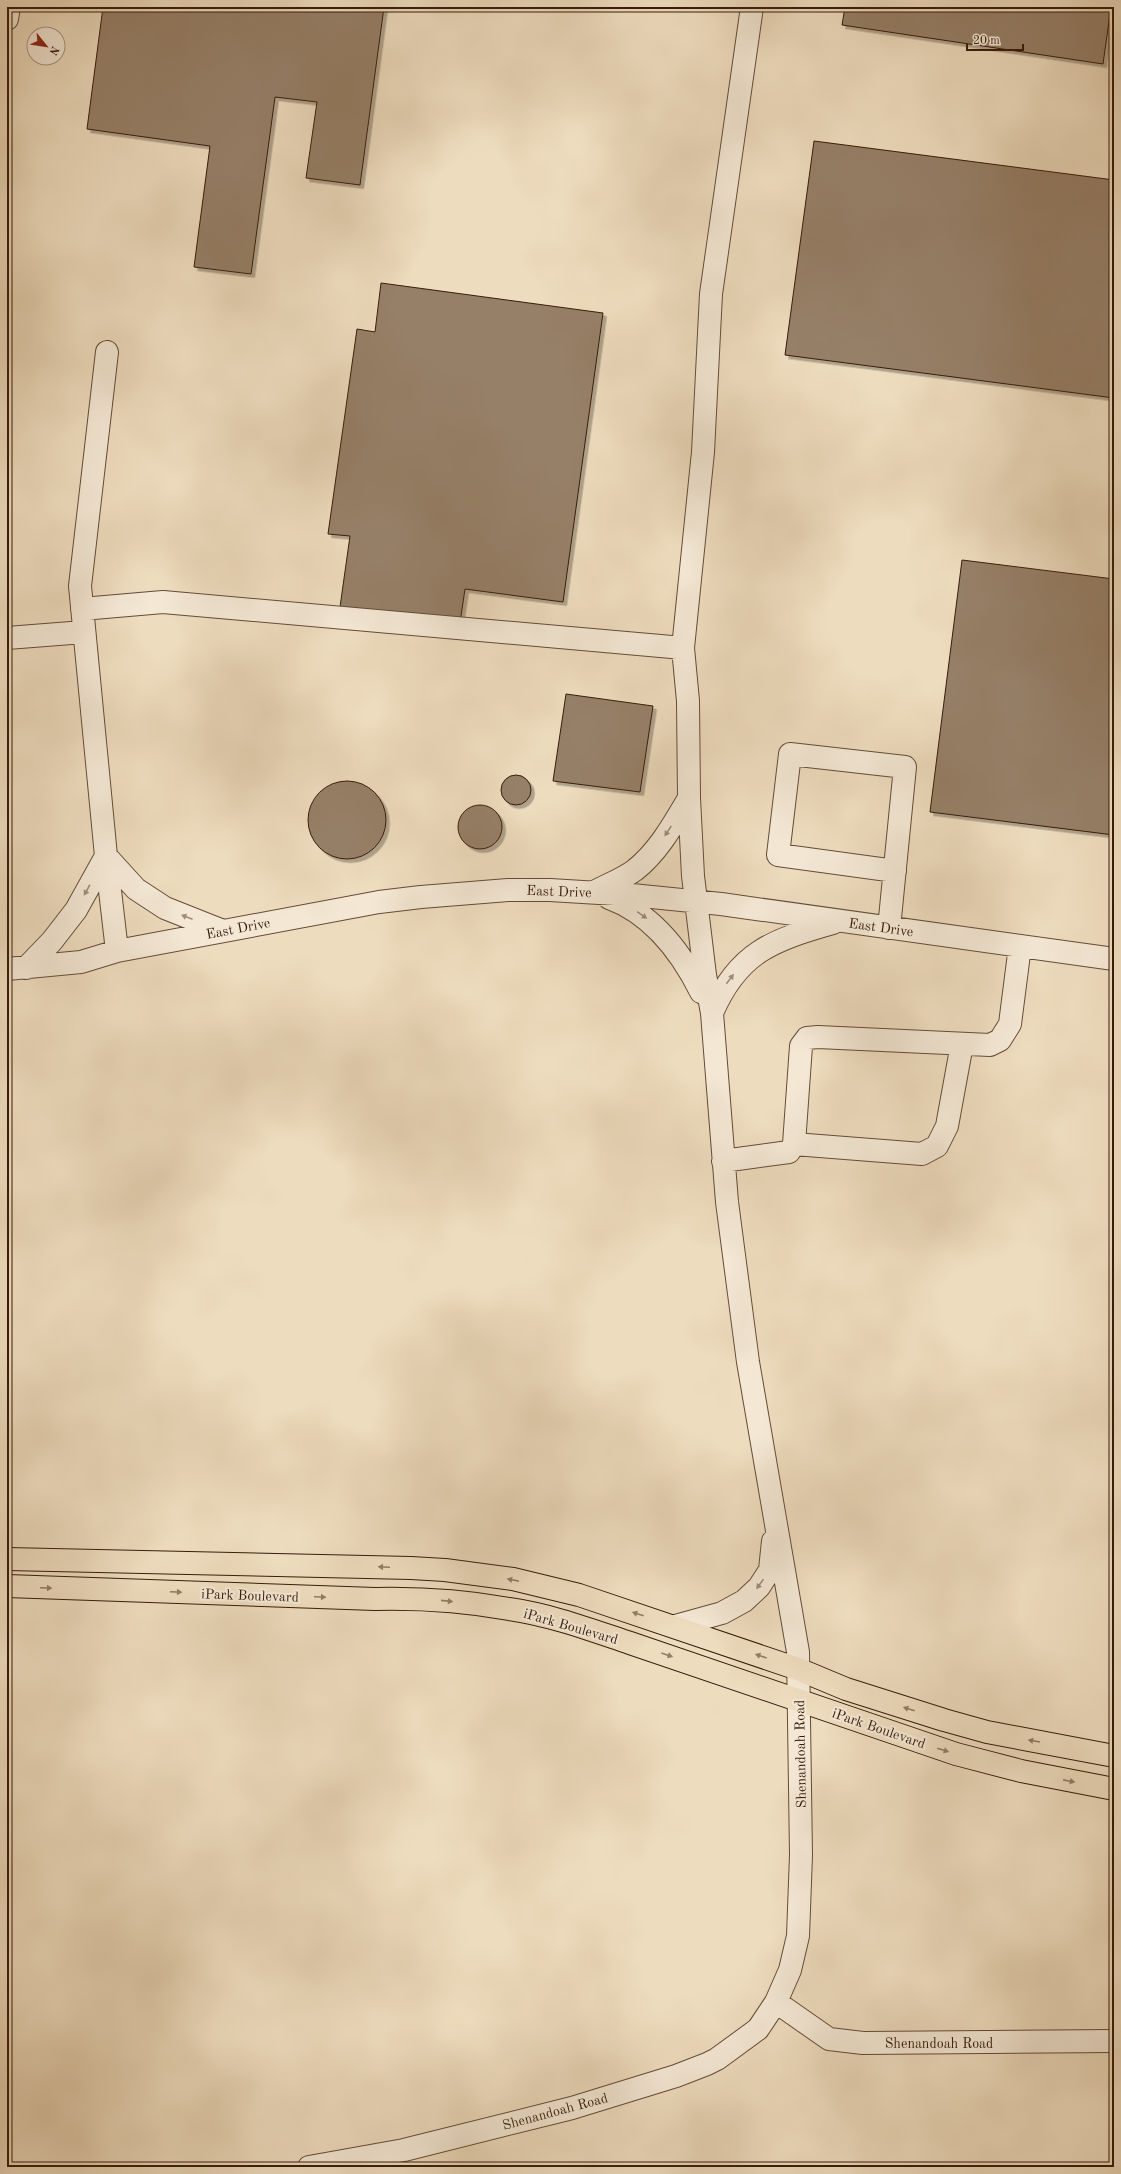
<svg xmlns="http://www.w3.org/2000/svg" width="1121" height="2174" viewBox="0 0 1121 2174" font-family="'Old Standard TT',serif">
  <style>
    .building { fill: #968068; stroke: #361c0a; filter: url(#shadow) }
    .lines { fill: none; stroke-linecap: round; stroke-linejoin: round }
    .minor-casing { stroke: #644c37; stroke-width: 24 }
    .major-casing { stroke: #361c0a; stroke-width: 24 }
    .minor { stroke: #f4e8d5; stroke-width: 22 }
    .major { stroke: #eedcbe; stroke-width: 22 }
    .oneway { fill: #9e8c7a }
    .oneway2 { fill: #927c64 }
    .labels { text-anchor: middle; stroke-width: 4; stroke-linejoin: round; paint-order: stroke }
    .street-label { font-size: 14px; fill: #361c0a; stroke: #f4e8d5 }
  </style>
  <defs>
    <filter id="shadow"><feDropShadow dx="3.5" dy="3.5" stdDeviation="0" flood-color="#0004"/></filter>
  </defs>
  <rect width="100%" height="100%" fill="#eedcbe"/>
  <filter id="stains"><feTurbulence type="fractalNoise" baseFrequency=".005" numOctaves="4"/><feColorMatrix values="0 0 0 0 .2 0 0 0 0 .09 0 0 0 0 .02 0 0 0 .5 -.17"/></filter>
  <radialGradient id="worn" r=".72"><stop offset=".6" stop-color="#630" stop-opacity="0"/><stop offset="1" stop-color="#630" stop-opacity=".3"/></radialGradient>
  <path class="building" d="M103,7H384L360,185L306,178L317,102L275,97L251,274L194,267L210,146L87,129Z
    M845,7H1111L1103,64L842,25Z
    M814,141L1114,180V398L785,355Z
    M381,283L603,313L563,602L465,589L460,623L340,607L350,536L328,534L357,329L375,332Z
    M962,560L1114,579V835L930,812Z
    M566,694L653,706L640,792L553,781Z
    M501 790a15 15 0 1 1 30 0a15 15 0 1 1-30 0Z
    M308 820a39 39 0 1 1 78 0a39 39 0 1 1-78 0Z
    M458 827a22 22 0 1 1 44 0a22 22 0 1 1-44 0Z"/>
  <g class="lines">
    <defs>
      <path id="minor" d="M7,19L9,7
        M107,352L80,586L106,856L117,951
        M82,609L163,602L683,648
        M7,638L84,632
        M594,892C607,885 623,879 635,870C659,851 674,823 689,798
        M609,898C653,914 681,952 701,992
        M889,928L905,767L790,754L778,855L895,871
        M26,968L52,941L76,910L106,856L136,889L165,908L223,931
        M7,969L81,962L117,951L379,902L421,897L508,890H550L632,895L721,904L1114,959
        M712,1013C738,952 773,940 833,923
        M794,1144L922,1154L937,1146L947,1126L962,1044
        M723,1161L789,1152L794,1144L801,1046L807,1038L818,1037L990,1045L1000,1040L1010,1024L1020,946
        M675,1626L722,1613L744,1601L759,1587L770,1570L773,1541
        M776,2002L829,2039L863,2043L1114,2041
        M309,2167L404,2150L572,2108L676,2076L707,2064L717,2059L758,2029L776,2002L790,1970L798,1936L801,1855L798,1652L748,1362L727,1202L712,1013L705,975L693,876L689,798L688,701L683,648L703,452L711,294L752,7"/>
      <path id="major" d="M7,1559L411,1568L445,1570L513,1579L579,1595L798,1669L846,1689L944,1720L987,1732L1114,1756
        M7,1586L375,1599C420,1598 465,1601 509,1609C551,1615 591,1630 630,1643L956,1754L1021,1771L1114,1789"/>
    </defs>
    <use href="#minor" class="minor-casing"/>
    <use href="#major" class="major-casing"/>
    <use href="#minor" class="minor"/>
    <use href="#major" class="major"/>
  </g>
  <defs><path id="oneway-solid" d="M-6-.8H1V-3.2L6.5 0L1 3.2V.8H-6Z"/></defs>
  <g class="oneway">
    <use href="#oneway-solid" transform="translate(668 831) rotate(123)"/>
    <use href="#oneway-solid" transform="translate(87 890) rotate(119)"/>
    <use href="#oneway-solid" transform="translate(642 915) rotate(35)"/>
    <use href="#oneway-solid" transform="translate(187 917) rotate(-159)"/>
    <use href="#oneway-solid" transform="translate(730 979) rotate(-53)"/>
    <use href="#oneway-solid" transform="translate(760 1584) rotate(126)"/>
  </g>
  <g class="oneway2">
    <use href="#oneway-solid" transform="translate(384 1567) rotate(-178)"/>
    <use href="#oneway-solid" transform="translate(513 1580) rotate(-169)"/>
    <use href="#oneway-solid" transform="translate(46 1588) rotate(2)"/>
    <use href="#oneway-solid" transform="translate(176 1592) rotate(2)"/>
    <use href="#oneway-solid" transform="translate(320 1597) rotate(2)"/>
    <use href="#oneway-solid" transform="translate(447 1601) rotate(6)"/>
    <use href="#oneway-solid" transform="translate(638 1614) rotate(-162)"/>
    <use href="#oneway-solid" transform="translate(667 1655) rotate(19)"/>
    <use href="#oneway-solid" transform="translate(761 1656) rotate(-161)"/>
    <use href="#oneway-solid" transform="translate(909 1709) rotate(-162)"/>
    <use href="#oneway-solid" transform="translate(1034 1741) rotate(-170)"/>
    <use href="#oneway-solid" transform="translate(943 1750) rotate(17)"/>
    <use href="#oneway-solid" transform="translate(1069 1781) rotate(11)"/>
  </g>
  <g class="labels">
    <g class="street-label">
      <text transform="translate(559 891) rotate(2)" y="5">East Drive</text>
      <text transform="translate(881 927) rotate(8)" y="5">East Drive</text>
      <text transform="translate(238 928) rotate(-11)" y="5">East Drive</text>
      <text transform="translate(250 1595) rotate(2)" y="5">iPark Boulevard</text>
      <text transform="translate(571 1626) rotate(16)" y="5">iPark Boulevard</text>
      <text transform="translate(879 1728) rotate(19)" y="5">iPark Boulevard</text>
      <text transform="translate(800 1754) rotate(-91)" y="5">Shenandoah Road</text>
      <text x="939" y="2048">Shenandoah Road</text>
      <text transform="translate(555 2111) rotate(-15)" y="5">Shenandoah Road</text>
    </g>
  </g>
  <rect width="1121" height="2174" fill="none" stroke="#eedcbe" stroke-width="24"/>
  <rect x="8" y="8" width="1105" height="2158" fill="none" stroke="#361c0a" stroke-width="2"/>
  <rect x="12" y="12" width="1097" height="2150" fill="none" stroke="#361c0a"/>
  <g transform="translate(46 46) rotate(120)"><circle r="19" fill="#f4e8d5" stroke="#a89684"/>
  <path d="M0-3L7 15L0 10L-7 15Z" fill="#8f2418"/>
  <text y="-6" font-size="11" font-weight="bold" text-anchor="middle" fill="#361c0a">N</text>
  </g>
  <path d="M967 44v6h56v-6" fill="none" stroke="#361c0a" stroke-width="2"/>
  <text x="973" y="44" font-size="12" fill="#361c0a" stroke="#f4e8d5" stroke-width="3" paint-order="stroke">20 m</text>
  <rect width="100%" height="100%" filter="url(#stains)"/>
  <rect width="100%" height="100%" fill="url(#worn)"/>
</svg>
